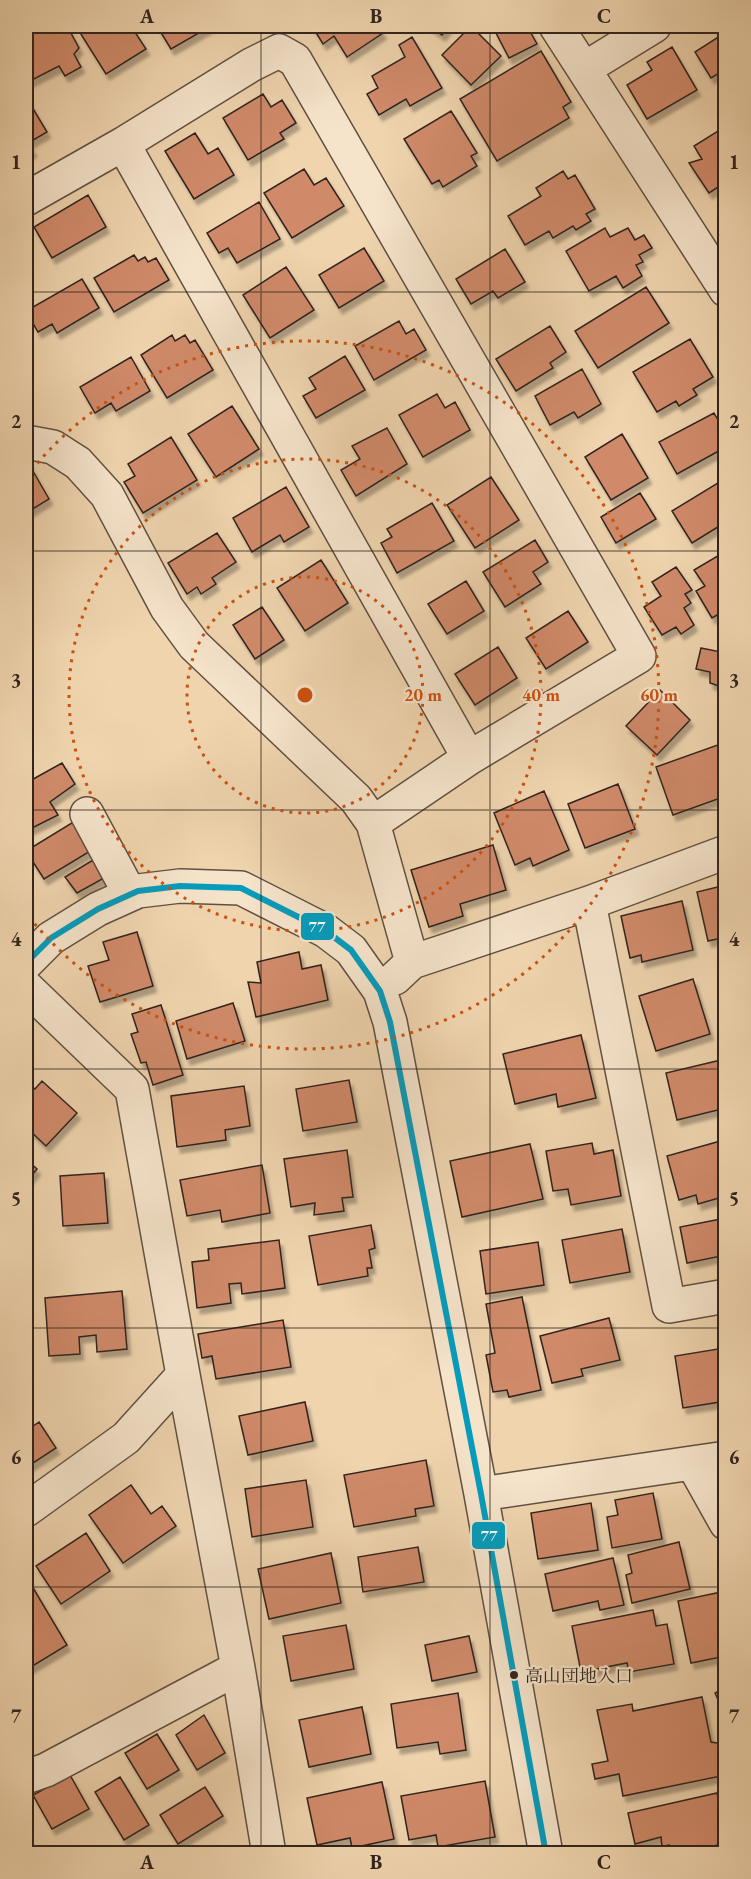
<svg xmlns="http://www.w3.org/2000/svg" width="751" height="1879" viewBox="0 0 751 1879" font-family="'EB Garamond','Noto Serif JP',serif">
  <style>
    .building { fill: #d08a6b; stroke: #30241e; stroke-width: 1.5; filter: url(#shadow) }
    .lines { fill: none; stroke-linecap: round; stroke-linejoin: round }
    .minor-casing { stroke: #605042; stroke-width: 36 }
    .minor { stroke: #f5e3ca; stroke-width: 33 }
    .bus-1-casing { stroke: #f5e3ca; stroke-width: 10 }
    .bus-1 { stroke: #059cbc; stroke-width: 6 }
    .grid { fill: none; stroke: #30241e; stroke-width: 1.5; stroke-opacity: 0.55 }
    .ring { fill: none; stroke: #cc510f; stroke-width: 3; stroke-dasharray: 3 6 }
    .bus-dot { fill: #30241e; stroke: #f5e3ca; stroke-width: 2 }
    .labels { text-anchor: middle; stroke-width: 4.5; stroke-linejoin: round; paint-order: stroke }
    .bus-label { font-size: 18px; fill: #30241e; stroke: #f5e3ca; text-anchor: start }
    .centre { fill: #cc510f; stroke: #f5e3ca; stroke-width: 3 }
    .ring-label { font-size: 18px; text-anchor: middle; font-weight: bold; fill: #cc510f; stroke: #f5e3ca; stroke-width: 4.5; stroke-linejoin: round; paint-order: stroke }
    .line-badge { stroke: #f5e3ca; stroke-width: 2 }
    .badge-label { font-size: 16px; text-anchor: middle; font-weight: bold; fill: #fff }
    .neatline { fill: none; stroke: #30241e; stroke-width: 2 }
    .grid-label { font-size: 20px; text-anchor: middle; font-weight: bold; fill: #30241e }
  </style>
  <defs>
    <filter id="shadow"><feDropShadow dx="3.5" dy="6" stdDeviation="1.5" flood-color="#0004"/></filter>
  </defs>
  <rect width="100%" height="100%" fill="#efd4ae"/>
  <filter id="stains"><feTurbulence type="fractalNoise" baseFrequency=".00333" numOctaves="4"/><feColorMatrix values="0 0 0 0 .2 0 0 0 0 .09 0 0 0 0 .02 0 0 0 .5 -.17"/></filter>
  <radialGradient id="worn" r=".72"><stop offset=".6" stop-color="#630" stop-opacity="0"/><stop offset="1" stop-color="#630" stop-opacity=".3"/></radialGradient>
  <path class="building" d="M35,26H67L79,48L74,54L81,67L65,76L59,66L28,82L26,77V31Z
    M87,26H131L146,49L106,74L79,31Z
    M157,26H211L171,49Z
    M312,26H378L383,33L347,57L334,36L323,44Z
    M429,26H449L442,35Z
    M471,26L501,56L471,85L442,55Z
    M505,26H527L537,44L509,58L495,31Z
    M714,26H726V69L711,78L695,52L720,36Z
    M412,37L442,88L410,106L406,99L379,115L367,94L378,88L372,76L405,57L399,45Z
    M672,47L697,90L647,119L627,85L652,70L647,62Z
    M541,51L571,102L563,107L569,118L497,161L460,99Z
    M263,94L271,107L282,100L296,123L280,133L284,139L248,160L223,118Z
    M26,97L47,132L28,143L33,151L26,155Z
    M451,111L477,153L471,156L477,166L443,187L439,180L432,184L404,139Z
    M726,126V182L709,193L689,163L702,159L694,146Z
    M195,133L208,154L218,148L234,175L194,199L165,151Z
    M304,169L314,185L326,178L344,206L292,238L264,193Z
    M563,171L568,179L575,175L595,209L586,214L591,221L576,230L573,226L553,238L549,231L525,245L508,216L541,196L536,188Z
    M88,195L106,227L52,258L34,227Z
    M259,202L280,239L237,263L228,248L219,253L207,233Z
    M605,228L610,237L628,228L635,240L644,235L652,248L639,255L643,262L636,265L642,276L623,288L616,276L589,291L566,251Z
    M364,248L384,281L339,308L319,275Z
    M505,249L525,282L498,298L493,291L471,304L456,279Z
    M134,255L138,261L145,257L148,262L156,258L169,280L114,312L94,278Z
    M286,267L314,310L270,338L243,295Z
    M82,279L99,308L57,333L52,324L38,332L26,311Z
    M646,287L669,323L598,368L575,331Z
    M399,321L406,334L414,329L426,350L374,380L355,346Z
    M550,326L566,352L550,363L553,368L516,391L496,359Z
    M172,335L175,341L185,335L190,343L195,340L213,370L167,398L141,355Z
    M690,339L713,377L693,389L697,395L679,406L676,401L657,412L633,372Z
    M345,356L365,390L316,418L303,396L316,389L309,378Z
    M131,357L150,391L116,411L111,403L95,413L80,387Z
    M582,369L601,404L578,418L574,412L550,425L535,396Z
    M437,394L445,408L455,402L470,430L423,457L399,415Z
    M232,406L259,449L216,477L188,434Z
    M714,413L726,434V447L677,474L659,442Z
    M387,428L407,464L356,496L341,470L360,459L352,446Z
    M622,434L648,478L611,500L585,457Z
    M171,437L197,480L143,513L124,482L135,476L128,464Z
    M26,459L49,499L26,513Z
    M491,477L519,520L475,548L447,505Z
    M726,478V522L692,543L672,511Z
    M286,487L309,527L284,542L280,535L252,552L233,518Z
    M640,493L656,519L616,543L601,517Z
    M432,503L454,541L397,573L381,543L392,537L387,529Z
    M217,533L236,562L212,578L216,584L201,594L197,587L187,594L168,563Z
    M535,540L548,562L533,572L541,584L505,607L483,572Z
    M726,551V610L712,618L696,591L705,586L694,570Z
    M321,560L348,603L305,631L277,588Z
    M676,567L692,590L685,594L691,603L684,608L694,625L681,634L676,627L662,635L644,607L661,596L652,582Z
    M466,581L484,611L447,634L428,604Z
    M262,607L284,640L255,659L233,625Z
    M568,611L588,642L546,669L526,638Z
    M498,647L517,678L475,705L455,674Z
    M701,648L726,653V678L722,687L710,683V672L696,669Z
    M660,690L690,720L657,755L626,726Z
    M726,742V773L720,775L726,788V796L673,815L656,767Z
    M62,763L75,784L50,802L58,815L26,831V783Z
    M618,784L635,829L585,848L568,804Z
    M544,791L569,850L533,866L530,858L515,865L494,813Z
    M75,821L92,850L44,879L26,851Z
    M493,845L506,890L460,904L463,916L429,927L411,870Z
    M93,860L104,878L77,893L65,877Z
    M726,885V937L708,941L697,892Z
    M682,901L693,950L642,962L641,955L630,958L621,916Z
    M137,932L153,986L100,1002L88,966L109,960L103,942Z
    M299,952L302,969L321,965L328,1000L256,1017L248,982L261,983L257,962Z
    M693,979L710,1034L656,1051L639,996Z
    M233,1003L245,1041L187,1059L176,1021Z
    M161,1005L183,1075L153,1085L146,1062L141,1063L131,1034L138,1032L132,1014Z
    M581,1035L596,1098L558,1107L556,1094L515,1104L503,1054Z
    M721,1060L726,1079V1108L677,1120L666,1073Z
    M349,1080L357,1122L303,1131L296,1089Z
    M26,1081L35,1089L42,1081L77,1113L46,1146L26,1127Z
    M244,1086L250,1126L225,1130L226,1140L177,1147L171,1096Z
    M724,1140L726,1146V1196L698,1204L696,1195L679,1200L667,1156Z
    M592,1143L594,1154L613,1150L621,1196L571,1205L568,1189L553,1191L546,1151Z
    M530,1144L543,1199L462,1217L450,1161Z
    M347,1150L353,1197L342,1198L344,1211L314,1215L315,1203L291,1207L284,1159Z
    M26,1159L37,1169L26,1182Z
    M262,1165L270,1213L222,1222L220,1210L187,1216L180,1180Z
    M104,1173L108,1223L63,1226L60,1176Z
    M726,1218V1255L687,1263L680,1227Z
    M371,1225L375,1248L369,1250L372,1268H367L368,1276L318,1285L309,1236Z
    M622,1229L630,1272L570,1283L562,1240Z
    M279,1240L285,1288L242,1294L241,1283L229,1284L231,1303L197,1308L192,1262L209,1260L208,1249Z
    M538,1242L544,1285L486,1294L480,1251Z
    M122,1291L127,1349L97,1352L96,1335L79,1337L80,1354L49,1356L45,1298Z
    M522,1297L541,1390L509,1397L507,1390L493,1392L486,1355L495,1353L486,1304Z
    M609,1318L620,1360L581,1369L583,1376L552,1383L540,1336Z
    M283,1320L291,1367L216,1379L212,1356L202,1358L198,1334Z
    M724,1348L726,1359V1401L683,1408L675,1356Z
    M305,1402L313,1441L248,1455L239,1416Z
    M39,1422L56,1448L27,1467L26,1465V1431Z
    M426,1460L434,1506L415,1509L416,1516L354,1527L344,1475Z
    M306,1480L313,1527L252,1537L245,1489Z
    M131,1485L151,1514L162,1506L176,1526L123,1563L89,1515Z
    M653,1493L662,1539L612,1548L607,1517L618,1515L615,1500Z
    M591,1503L598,1550L538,1559L531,1513Z
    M86,1533L110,1571L61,1604L36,1566Z
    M679,1542L690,1589L632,1603L626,1575L632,1573L628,1555Z
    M418,1547L424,1582L363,1592L358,1557Z
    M331,1553L341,1603L269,1619L258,1569Z
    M613,1558L624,1605L600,1610L598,1601L553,1611L545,1574Z
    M26,1576L67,1645L26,1670Z
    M726,1591V1656L691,1663L678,1601Z
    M653,1610L656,1626L667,1624L674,1664L629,1672L627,1663L581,1672L572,1626Z
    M346,1625L354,1669L291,1681L283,1636Z
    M469,1636L477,1672L432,1681L425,1645Z
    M726,1687V1717L715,1693Z
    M458,1693L466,1750L440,1754L438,1742L397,1748L391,1704Z
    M702,1697L711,1742L723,1744L726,1758V1775L623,1796L619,1774L595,1779L592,1764L608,1761L597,1710L632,1704L633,1711Z
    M362,1707L371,1754L309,1767L299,1720Z
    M204,1715L225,1753L197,1770L176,1735Z
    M157,1734L179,1770L147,1789L125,1753Z
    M70,1775L89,1809L52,1829L33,1795Z
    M120,1777L149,1825L124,1840L95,1792Z
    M485,1781L495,1837L438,1847L436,1835L409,1840L401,1796Z
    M382,1782L394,1839L352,1848L350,1838L317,1845L307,1798Z
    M205,1787L223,1816L178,1844L160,1815Z
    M717,1793L720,1807L726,1806V1843L681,1854H670L669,1845L662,1847L661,1837L635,1844L628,1813Z"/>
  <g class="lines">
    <defs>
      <path id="minor" d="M556,26L726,290
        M584,69L654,26
        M123,144L469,758
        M26,199L123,144L251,65L279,51L295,60L639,656L469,758L373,823
        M26,442L53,447L78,463L107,495L167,608L194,645L356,799L373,823L412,962
        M87,814L130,894
        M589,903L669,1306L726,1296
        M26,963L51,938L98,909L138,891L180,886L241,888L326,931L351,950L380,991L390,1022L481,1494L546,1854
        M395,978L412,962L589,903L726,852
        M26,987L132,1089L183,1375L238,1668L269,1854
        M693,1464L726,1523
        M481,1494L726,1458
        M26,1510L126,1438L183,1375
        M26,1777L46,1770L238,1668"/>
    </defs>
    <use href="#minor" class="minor-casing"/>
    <use href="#minor" class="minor"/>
    <defs>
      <path id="bus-1" d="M26,963L51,938L98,909L138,891L180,886L241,888L326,931L351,950L380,991L390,1022L481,1494L546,1854"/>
    </defs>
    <use href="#bus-1" class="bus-1-casing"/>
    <use href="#bus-1" class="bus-1"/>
  </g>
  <path class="grid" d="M261,26V1854M490,26V1854M26,292H726M26,551H726M26,810H726M26,1069H726M26,1328H726M26,1587H726"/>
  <g class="ring">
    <circle cx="305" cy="695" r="118"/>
    <circle cx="305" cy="695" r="236"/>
    <path d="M26 477A354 354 0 1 1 26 913"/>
  </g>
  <circle class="bus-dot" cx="514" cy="1675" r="5"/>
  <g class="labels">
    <g class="bus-label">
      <text x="525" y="1682">高山団地入口</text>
    </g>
  </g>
  <circle cx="305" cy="695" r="9" class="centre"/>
  <g class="ring-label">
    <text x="423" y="701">20 m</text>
    <text x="541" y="701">40 m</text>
    <text x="659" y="701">60 m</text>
  </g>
  <g class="line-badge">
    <rect x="300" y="912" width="35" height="29" rx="6" fill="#059cbc"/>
    <rect x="471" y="1521" width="35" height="29" rx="6" fill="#059cbc"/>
  </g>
  <g class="badge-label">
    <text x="317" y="932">77</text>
    <text x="489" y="1541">77</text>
  </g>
  <rect width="751" height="1879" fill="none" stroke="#efd4ae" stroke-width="66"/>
  <rect x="33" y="33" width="685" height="1813" class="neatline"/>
  <g class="grid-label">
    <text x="147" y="23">A</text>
    <text x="376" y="23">B</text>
    <text x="604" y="23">C</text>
    <text x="16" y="169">1</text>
    <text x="734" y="169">1</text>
    <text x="16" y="428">2</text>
    <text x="734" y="428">2</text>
    <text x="16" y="687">3</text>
    <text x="734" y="687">3</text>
    <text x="16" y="946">4</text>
    <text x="734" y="946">4</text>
    <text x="16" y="1205">5</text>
    <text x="734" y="1205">5</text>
    <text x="16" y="1464">6</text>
    <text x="734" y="1464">6</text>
    <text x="16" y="1723">7</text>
    <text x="734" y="1723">7</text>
    <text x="147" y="1869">A</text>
    <text x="376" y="1869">B</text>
    <text x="604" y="1869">C</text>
  </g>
  <rect width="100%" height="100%" filter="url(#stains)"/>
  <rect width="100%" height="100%" fill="url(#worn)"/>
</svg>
